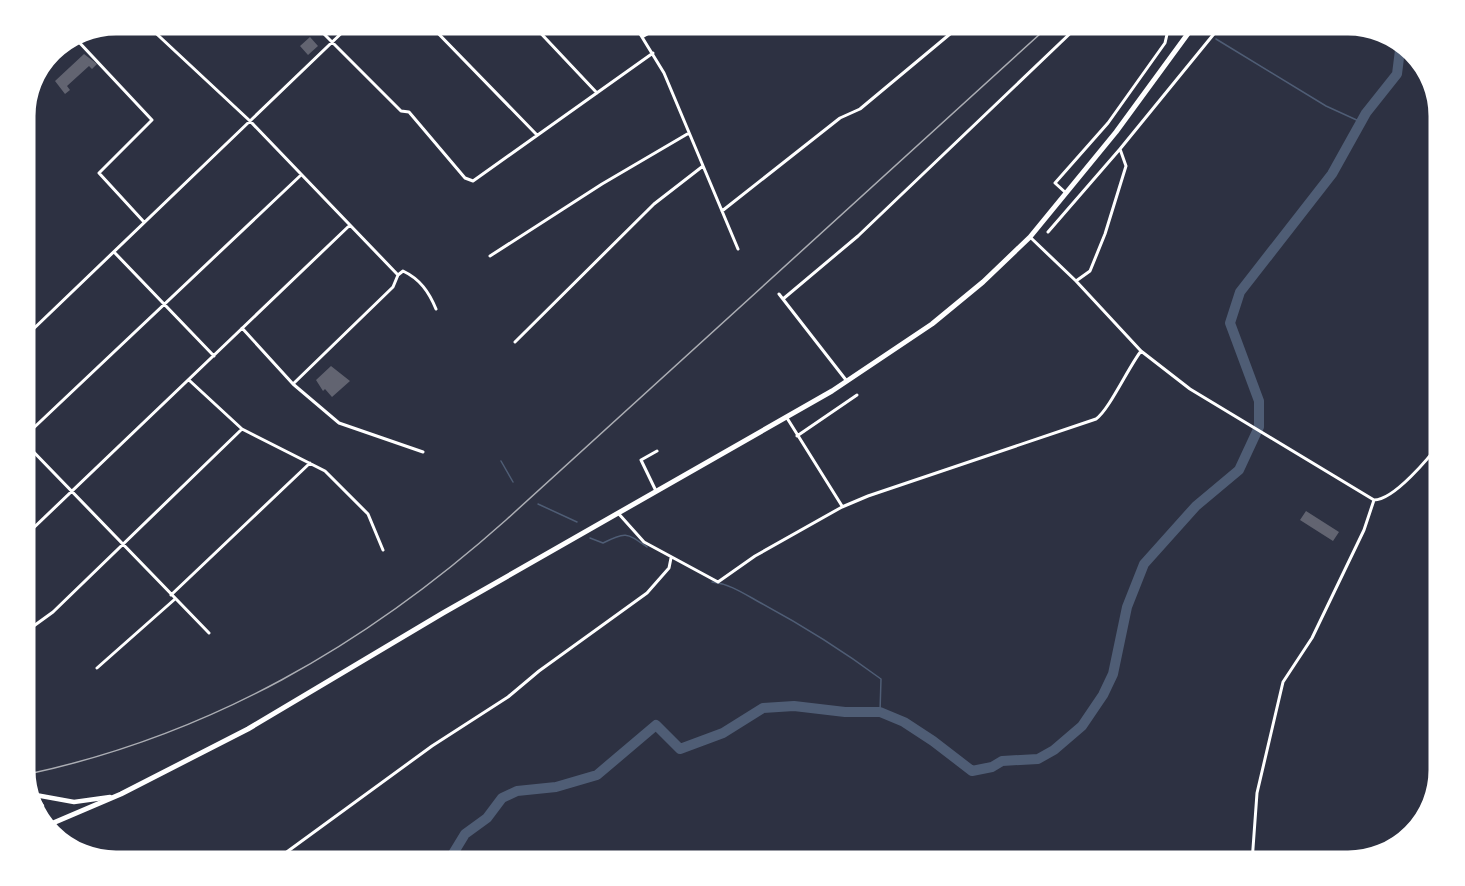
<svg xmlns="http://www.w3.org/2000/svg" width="1465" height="886" viewBox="0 0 1465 886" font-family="'PT Sans Narrow',sans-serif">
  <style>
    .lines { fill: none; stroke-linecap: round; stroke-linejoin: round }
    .stream { stroke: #4f5d75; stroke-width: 1.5 }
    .river { stroke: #4f5d75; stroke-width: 10 }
    .building { fill: #626471 }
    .minor { stroke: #fff; stroke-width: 3 }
    .secondary { stroke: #fff; stroke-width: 4.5 }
    .primary { stroke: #fff; stroke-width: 5 }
    .rail { stroke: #abadb3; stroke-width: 1.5 }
    .rim { fill: none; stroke: #fff; stroke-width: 3 }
  </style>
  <rect width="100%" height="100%" fill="#2d3142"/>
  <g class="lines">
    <path class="stream" d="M1216,39L1326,106L1361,122
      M501,461L513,482
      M538,504L577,522
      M590,538L603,543C626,531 627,533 647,547
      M712,582C730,584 743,593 759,602C802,625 842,650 881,679L880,712"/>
    <path class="river" d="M444,862L451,857L465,834L487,818L502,798L517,791L556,787L597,775L656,725L680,749L723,733L763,708L794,706L845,712H880L904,722L933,741L972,771L992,767L1002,761L1038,759L1054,750L1082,726L1103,695L1113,674L1127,607L1144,564L1196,506L1239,470L1259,427V401L1230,323L1240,292L1332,174L1366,113L1397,74L1401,42"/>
  </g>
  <path class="building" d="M310,37L318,46L308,55L300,46Z
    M84,54L97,64L92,69L89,66L67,86L70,90L65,94L55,81Z
    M24,185L35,196L24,207Z
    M331,366L350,381L332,397L325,389L323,391L316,380Z
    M1306,511L1339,532L1333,541L1300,520Z"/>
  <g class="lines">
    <path class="minor" d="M146,24L250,121L398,275
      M314,24L401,111L409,112L465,178L473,181L653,53
      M429,24L537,135
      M532,24L597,93
      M634,24L664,73L738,249
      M642,37L665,24
      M77,40L152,120L99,173L144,222
      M1066,193L1055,183L1108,123L1165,43L1168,30L1162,24
      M722,211L840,118L860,109L962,24
      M1048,232L1120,149
      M1030,237L1076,281L1141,351L1190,389L1374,500
      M114,252L214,356
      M490,256L602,184L689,133
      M398,275L403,271C420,279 429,292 436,309
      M1076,281L1090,271L1105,234L1126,166L1120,149L1222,24
      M779,294L846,380
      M783,299L858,236L1080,24
      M242,328L293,384L339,423L423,452
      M24,338L351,24
      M515,342L654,204L703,166
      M190,381L242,429L325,471L368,514L383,550
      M293,384L393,287L398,275
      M787,418L842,506
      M797,436L857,395
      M24,437L301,175
      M24,442L209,633
      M656,491L641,460L657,451
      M1374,500C1394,500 1430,457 1441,441
      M618,513L644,542L718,582L755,556L842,507L868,496L1096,419C1109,410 1128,368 1141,351
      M24,537L350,225
      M171,595L310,463
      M1437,608L1441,605
      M24,633L53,612L242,429
      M97,668L175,599
      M273,862L432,746L508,697L539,671L647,593L669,568L671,558
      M1252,862L1257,793L1283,682L1312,638L1364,530L1374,500"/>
    <path class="secondary" d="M30,794L74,802L110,797
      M30,796L37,799L42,806L38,818"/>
    <path class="primary" d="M46,826L121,794L248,729L443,613L832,391L932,324L983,282L1030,237L1116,132L1195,24"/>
    <path class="rail" d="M24,775C209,736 366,645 506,520L1051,24"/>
  </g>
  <path d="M0 0H1465V886H0ZM116 34H1348A82 82 0 0 1 1430 116V770A82 82 0 0 1 1348 852H116A82 82 0 0 1 34 770V116A82 82 0 0 1 116 34Z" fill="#fff" fill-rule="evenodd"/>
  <path class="rim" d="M116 34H1348A82 82 0 0 1 1430 116V770A82 82 0 0 1 1348 852H116A82 82 0 0 1 34 770V116A82 82 0 0 1 116 34Z"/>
</svg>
